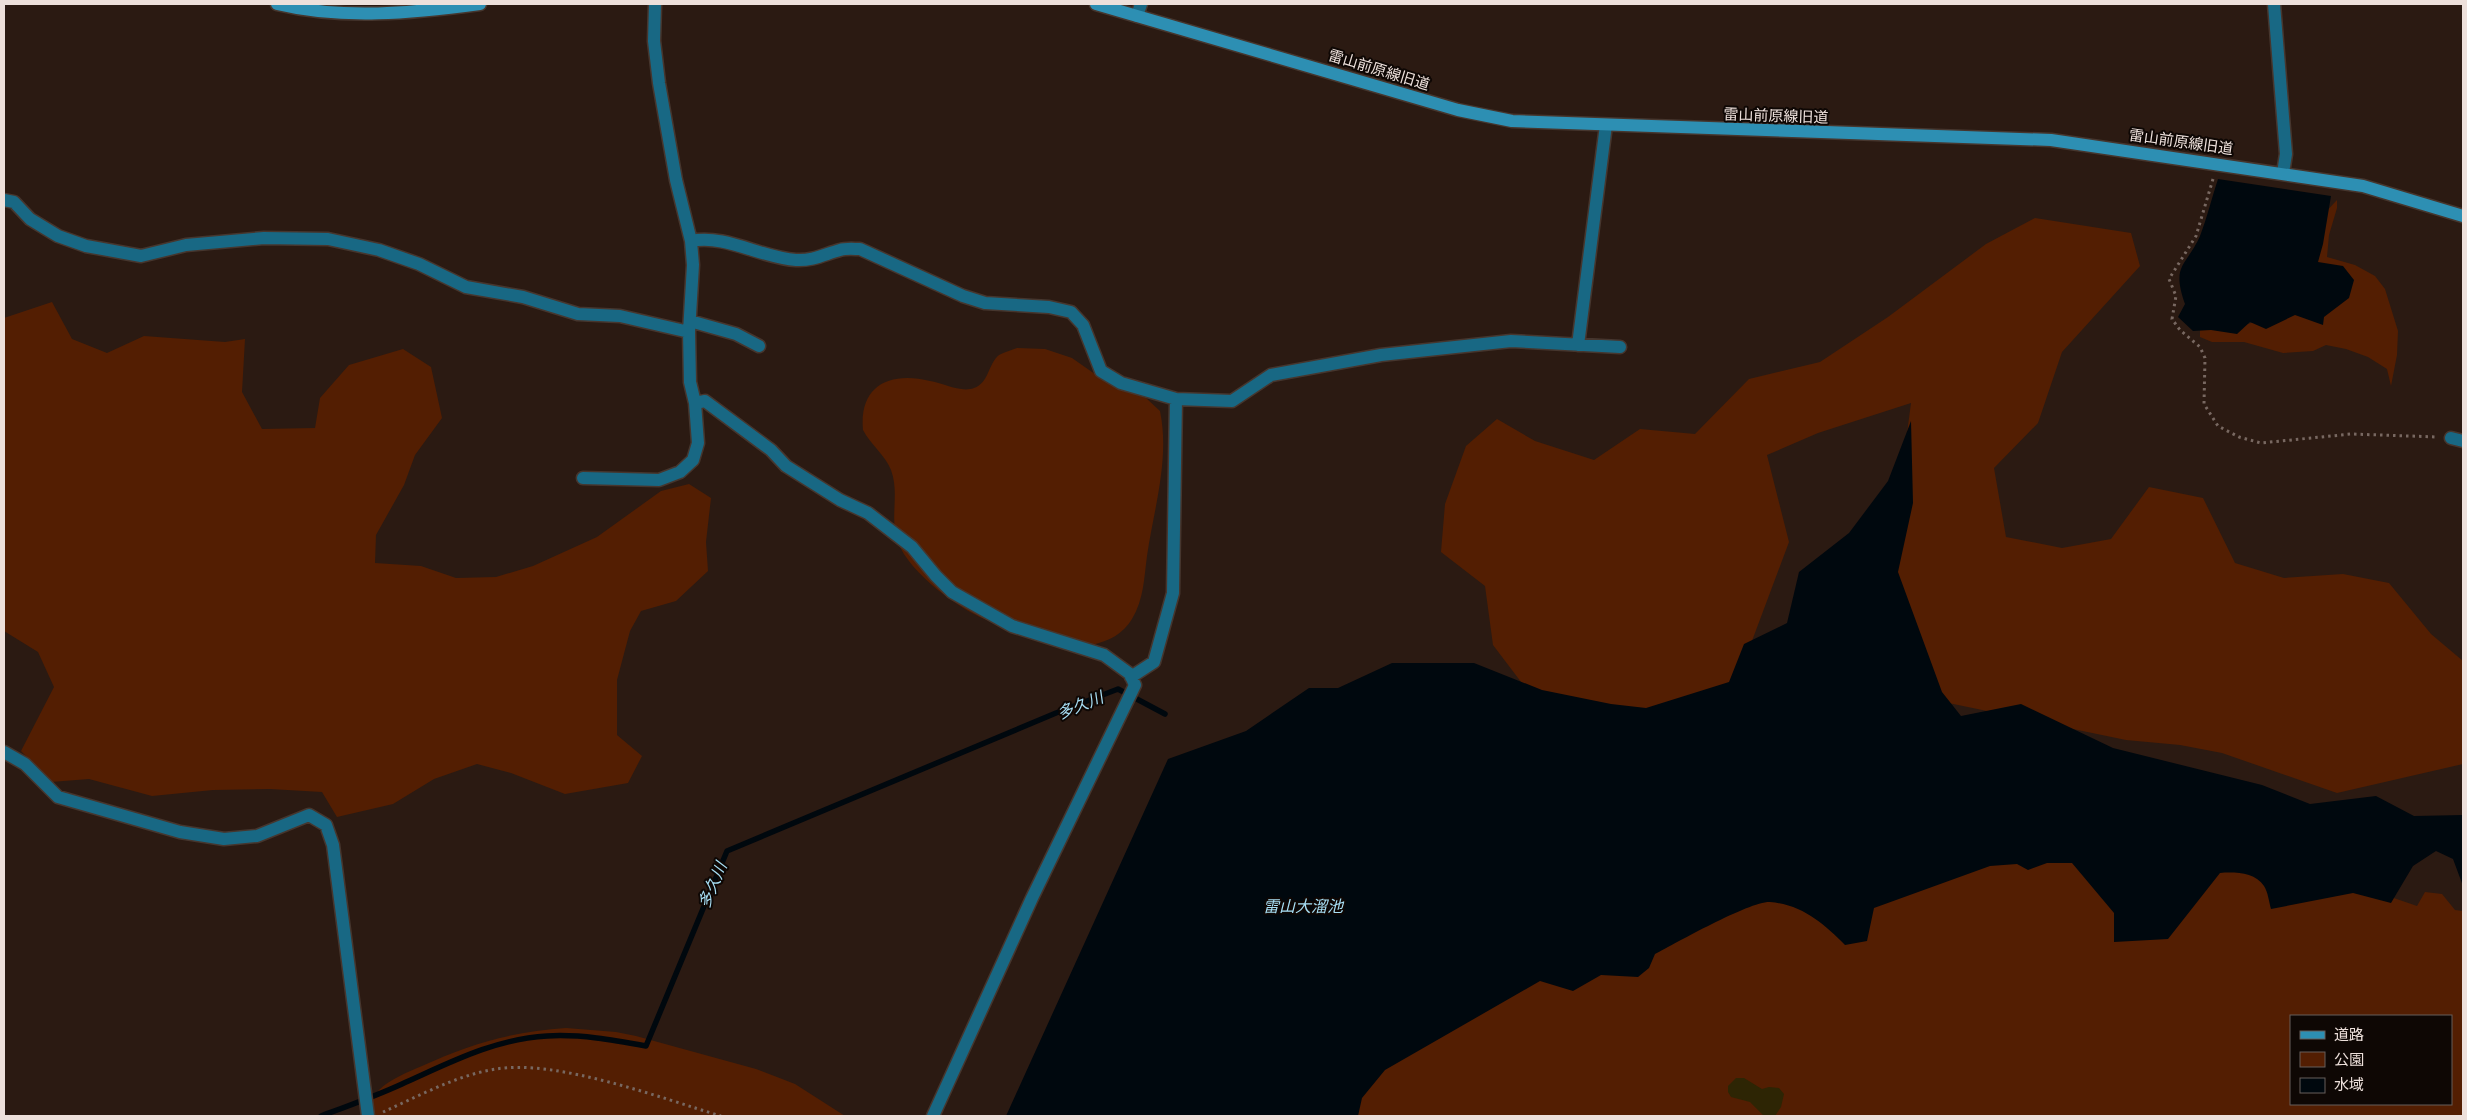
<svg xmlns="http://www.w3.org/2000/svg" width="2467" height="1120" viewBox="0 0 2467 1120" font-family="'Open Sans','Noto Sans JP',sans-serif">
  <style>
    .green { fill: #531e02; fill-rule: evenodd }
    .sand { fill: #2d2504 }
    .water { fill: #00080e }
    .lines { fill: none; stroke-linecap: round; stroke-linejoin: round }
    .stream { stroke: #00080e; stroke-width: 5.5 }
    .street-casing { stroke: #46362e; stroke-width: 15 }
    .secondary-casing { stroke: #46362e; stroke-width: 15 }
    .path { stroke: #786861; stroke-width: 3; stroke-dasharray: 2.5 4; stroke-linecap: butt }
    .street { stroke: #186884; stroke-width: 12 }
    .secondary { stroke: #2d8fb3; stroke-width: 12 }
    .labels { text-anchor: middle; stroke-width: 4; stroke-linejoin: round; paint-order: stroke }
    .street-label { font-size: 15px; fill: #ede0db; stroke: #0e0704 }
    .water-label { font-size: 16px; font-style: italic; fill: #a7def4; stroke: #0e0704 }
  </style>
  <rect width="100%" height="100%" fill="#2b1a12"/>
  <path class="green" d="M2337,200V208L2329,235L2327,257L2355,265L2375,276L2385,289L2398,331L2397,355L2391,386L2387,369L2368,357L2346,349L2326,345L2313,351L2283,353L2244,342H2212L2200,337V327L2236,328L2257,321L2313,268L2321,217Z
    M2035,218L2131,233L2140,266L2062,352L2038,423L1994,468L2006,537L2062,548L2111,539L2149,487L2203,498L2235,563L2284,578L2343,574L2389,583L2431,634L2463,661V764L2337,793L2222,753L2180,745L2126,740L1939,701L1889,570L1911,403L1818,433L1767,455L1789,542L1731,697L1657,720L1540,707L1493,645L1485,586L1441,552L1445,504L1466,446L1497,419L1535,441L1594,460L1640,429L1695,434L1749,379L1820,362L1888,317L1986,244Z
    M52,302L72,339L107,353L144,336L225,342L245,339L242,392L262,429L315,428L320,398L349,365L403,349L431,367L442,418L415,455L404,485L376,535L375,563L421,566L456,578L496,577L533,566L597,537L661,491L689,484L711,498L706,542L708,571L676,601L641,611L630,631L617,680V735L642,756L628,783L565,794L511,773L477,764L434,779L393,804L337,817L322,792L270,789L213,790L152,796L89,779L51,782L21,751L54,687L38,652L4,631V318Z
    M1017,348L1045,349L1072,358L1112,386L1146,398L1160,411C1170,459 1154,508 1147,556C1144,578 1144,599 1132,619C1123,634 1109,641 1092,645C1059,638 1024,633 992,622C962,612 909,573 898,542C889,519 900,494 891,470C885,455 871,445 863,430C859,386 889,371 930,381C943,383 961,393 974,388C989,383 988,364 999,355C1004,352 1012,350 1017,348Z
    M1982,856L2208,863L2353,884L2417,906L2425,892L2442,894L2455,910L2463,911V1116H1351L1364,1074L1497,988L1744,894L1865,899ZM2291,1016H2451V1104H2291Z
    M566,1028L616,1032L636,1036L756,1069L795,1084L845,1116H362C367,1107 372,1098 379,1090C390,1079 408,1072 422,1066C469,1044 515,1031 566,1028Z"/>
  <path class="sand" d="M1736,1078H1744L1762,1089L1769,1087L1779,1088L1784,1094L1781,1107L1775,1116H1764L1750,1102L1731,1097L1728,1092V1086Z"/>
  <path class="water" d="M2218,179L2331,196L2323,244L2318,262L2343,266L2354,280L2349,298L2324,317L2323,325L2295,315L2266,329L2250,322L2237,334L2211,330L2193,331L2178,317L2185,304C2171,264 2186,267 2200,236C2207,218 2212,197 2218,179Z
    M1911,421L1913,503L1898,572L1942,692L1961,716L2021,704L2113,748L2262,785L2310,804L2376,796L2414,816L2463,815V886L2453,859L2436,851L2413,866L2391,903L2353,893L2271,909C2269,902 2268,892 2264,886C2255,872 2234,872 2220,873L2168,939L2114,942V913L2072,863H2047L2028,870L2017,864L1990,866L1874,908L1867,941L1845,945C1824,924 1803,905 1770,902C1750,901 1676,943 1655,954L1649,968L1638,977L1601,975L1573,991L1540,981L1385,1070L1362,1098L1358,1116H1006L1168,759L1246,731L1309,688H1338L1392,663H1474L1542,690L1611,704L1646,708L1729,682L1744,644L1787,623L1799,572L1849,533L1888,481Z"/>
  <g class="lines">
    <path class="stream" d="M321,1116C348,1106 376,1096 402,1084C449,1063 494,1039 547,1036C580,1034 613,1040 646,1046L727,851L1056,713L1118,689L1165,714"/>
    <defs>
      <path id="street" d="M2274,4L2286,154L2283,173
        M1137,16L1141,4
        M4,200L14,202L30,219L58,236L86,246L141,256L186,245L264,238L328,239L379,250L419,264L466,287L523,297L578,314L620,316L689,332
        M691,241C726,234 761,258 796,260C813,261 825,254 840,250C846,248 854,249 860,249L963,296L985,303L1049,307L1071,312L1083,325L1101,371L1121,383L1176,399L1232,401L1271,375L1381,355L1511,341L1620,347
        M690,321L736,334L759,346
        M1578,345L1606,125
        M695,403L705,401L771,450L786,466L840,500L868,513L912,547L936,576L952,592L1012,626L1104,655L1130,674L1135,685L1032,898L933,1116
        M2451,438L2463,441
        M583,478L659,480L680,472L693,460L698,443L695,403L690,382L689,332L693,265L691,241L676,180L659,83L654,41L655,4
        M1131,677L1154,662L1173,593L1176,399
        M4,752L25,764L58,797L180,832L224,839L257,836L309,815L326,825L333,845L368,1116"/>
      <path id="secondary" d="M277,4C343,20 413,13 480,4
        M1096,4L1458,110L1512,121L2051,140L2363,186L2463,216"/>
    </defs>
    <use href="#street" class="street-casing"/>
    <use href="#secondary" class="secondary-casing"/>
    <path class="path" d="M2213,179L2196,236L2169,279L2176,296L2172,319L2180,330L2200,347L2205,358L2204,404L2218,426L2239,437L2261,443L2351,434L2438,437
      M383,1112C419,1096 457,1075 496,1069C557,1059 661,1098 721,1116"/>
    <use href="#street" class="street"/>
    <use href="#secondary" class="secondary"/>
  </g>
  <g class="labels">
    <g class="street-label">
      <text transform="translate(1379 70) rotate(17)" y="5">雷山前原線旧道</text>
      <text transform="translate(1776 116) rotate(2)" y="5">雷山前原線旧道</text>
      <text transform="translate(2181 142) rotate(8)" y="5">雷山前原線旧道</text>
    </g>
    <g class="water-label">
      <text transform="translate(1080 705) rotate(-22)" y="6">多久川</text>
      <text transform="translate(712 885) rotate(-67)" y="6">多久川</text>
      <text x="1303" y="912">雷山大溜池</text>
    </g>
  </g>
  <rect width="2467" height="1120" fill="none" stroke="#ede0db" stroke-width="10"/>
  <rect x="2290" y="1015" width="162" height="90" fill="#0e0704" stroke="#675e5a"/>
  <rect x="2300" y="1031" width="25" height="8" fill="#2d8fb3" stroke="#675e5a"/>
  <text x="2334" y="1040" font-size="15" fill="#ede0db">道路</text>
  <rect x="2300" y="1052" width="25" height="15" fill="#531e02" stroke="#675e5a"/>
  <text x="2334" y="1065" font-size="15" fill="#ede0db">公園</text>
  <rect x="2300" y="1078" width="25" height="15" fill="#00080e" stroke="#675e5a"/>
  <text x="2334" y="1090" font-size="15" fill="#ede0db">水域</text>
</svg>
